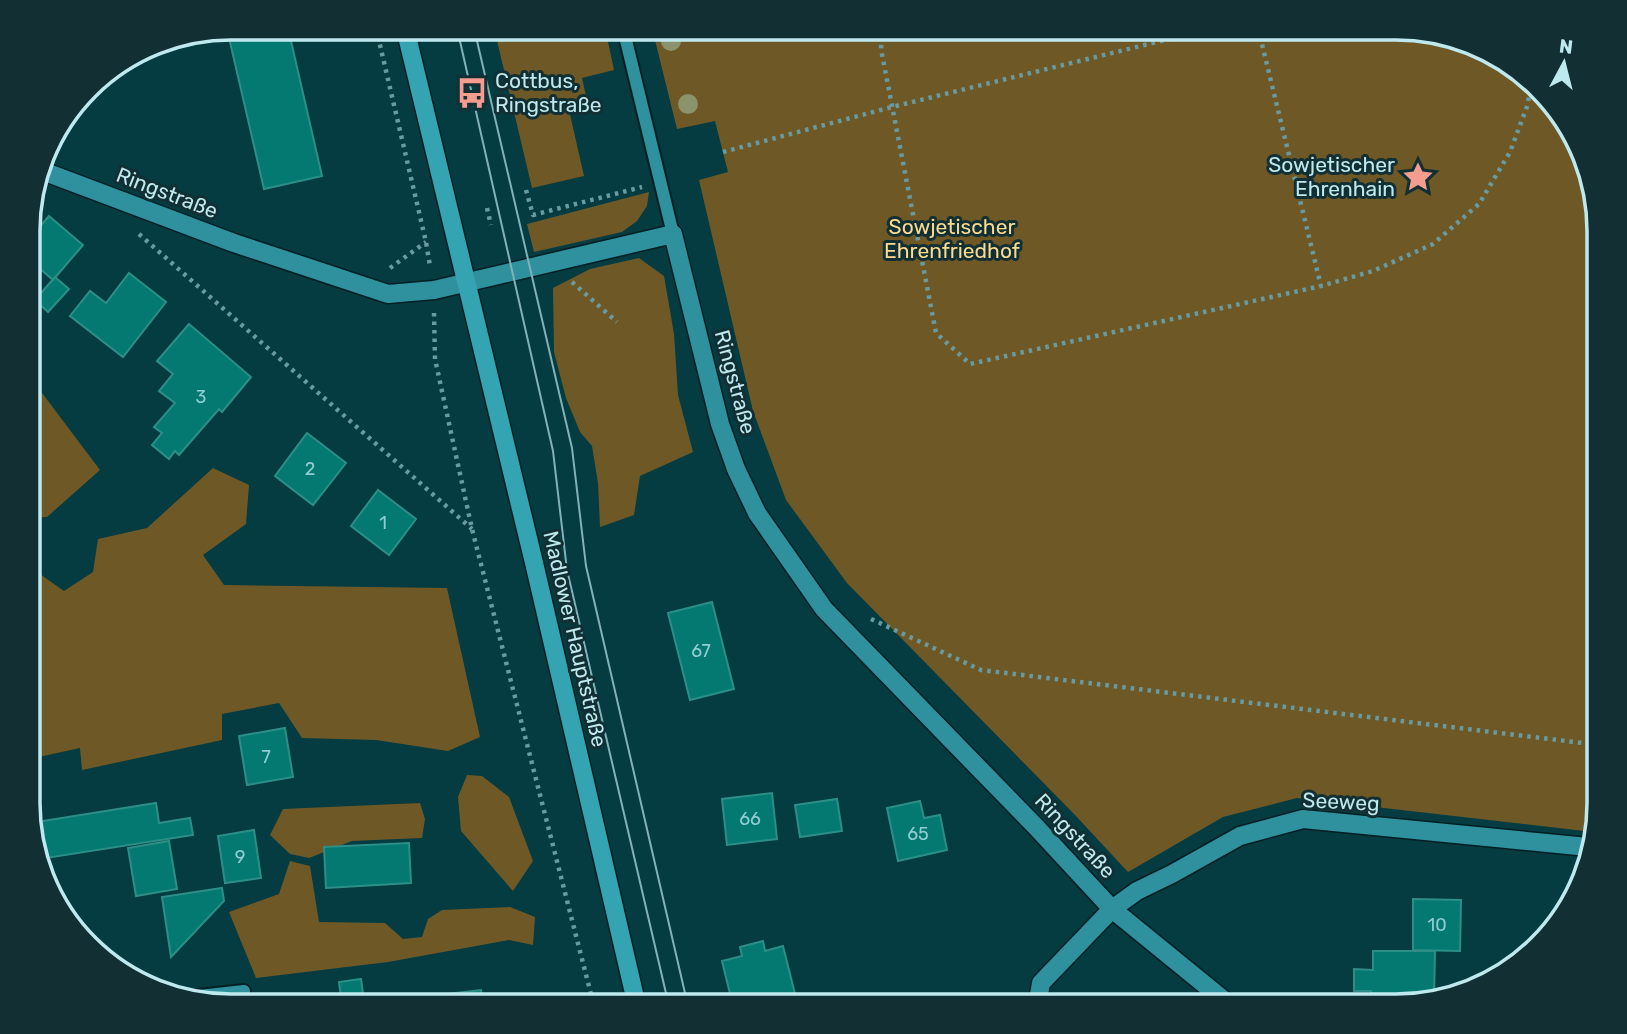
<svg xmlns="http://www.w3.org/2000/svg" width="1627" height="1034" viewBox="0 0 1627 1034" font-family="Rubik,sans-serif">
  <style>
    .green { fill: #6e5926 }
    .building { fill: #047972; stroke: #2c8f87; stroke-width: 2 }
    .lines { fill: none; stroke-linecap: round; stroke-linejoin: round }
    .lane-casing { stroke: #022024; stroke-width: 16 }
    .street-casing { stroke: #022024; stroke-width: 21 }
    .primary-casing { stroke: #022024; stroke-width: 21 }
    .path { stroke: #699aa0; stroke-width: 4.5; stroke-dasharray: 3.5 5; stroke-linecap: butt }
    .lane { stroke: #2f919e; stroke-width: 12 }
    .street { stroke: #2f919e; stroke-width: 18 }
    .primary { stroke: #34a4b2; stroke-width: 18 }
    .tram { stroke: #82b1b7; stroke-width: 2 }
    .tree { fill: #8b936c }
    .labels { text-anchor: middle; stroke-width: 6; stroke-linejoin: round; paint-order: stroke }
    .number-label { font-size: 18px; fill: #90cdd0 }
    .poi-label { font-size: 21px; fill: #bee9ef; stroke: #122f33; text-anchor: start }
    .street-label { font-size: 21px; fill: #bee9ef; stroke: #122f33 }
    .park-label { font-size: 21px; fill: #f9da8f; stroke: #122f33 }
    .rim { fill: none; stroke: #bee9ef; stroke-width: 3.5 }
  </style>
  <rect width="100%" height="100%" fill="#043c42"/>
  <path class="green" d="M494,28H605L614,70L582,78L588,105L569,110L584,176L532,188Z
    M652,28H1396L1508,62L1572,129L1599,217V816L1593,832L1297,798L1223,817L1128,872L1075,815L847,583L786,500L753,411L699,180L728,172L715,121L677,129Z
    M649,192L647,206L637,221L622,232L534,252L527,224Z
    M639,258L664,276L674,334L678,395L693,452L640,476L634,515L600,527L598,483L592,446L580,432L566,398L554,352L553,288L590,269Z
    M30,377L100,470L47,517L30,518Z
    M213,468L249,485L246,524L203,555L224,585L447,588L480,737L448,751L376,740L302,738L279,703L222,714V740L82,770L80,748L34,758L31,789H30V567L64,591L93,572L98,539L147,528Z
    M467,775L482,776L509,797L533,861L513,891L461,831L458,797Z
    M420,803L425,819L422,838L352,841L309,858L290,854L270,835L283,809Z
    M290,861L310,866L319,922L385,923L403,939L422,937L428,919L442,910L510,907L535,917L533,945L509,940L388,962L256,978L229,912L279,894Z"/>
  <path class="building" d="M231,28H288L322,176L264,189L227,29Z
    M49,216L83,245L53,280L30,260V238Z
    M129,273L166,302L123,357L70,316L90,291L106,303Z
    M55,277L69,289L48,312L35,300Z
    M189,324L251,377L222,412L219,409L179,455L175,451L169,459L152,445L162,433L154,427L175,403L159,391L173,374L157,361Z
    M307,433L346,463L313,505L275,476Z
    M378,490L416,519L389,555L351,526Z
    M712,602L734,689L690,700L668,613Z
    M285,728L293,777L247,785L239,736Z
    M772,793L777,839L727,845L722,799Z
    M837,799L842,831L800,837L795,805Z
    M920,801L924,818L940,815L947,850L898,861L887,808Z
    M156,803L159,823L190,818L193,835L40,859L30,829V823Z
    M254,830L261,878L225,883L218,836Z
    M169,841L177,889L136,896L128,848Z
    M409,843L411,883L326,888L324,847Z
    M222,888L224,901L171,957L162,897Z
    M1413,899L1461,900L1460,951L1413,950Z
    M763,941L765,951L783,946L796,998L767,1006H733L722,961L742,956L740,947Z
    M1373,951H1435L1434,998L1409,1006H1371V991H1354V969L1373,970Z
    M361,979L364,1002L342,1005L339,982Z
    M481,990L483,1006H440L439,995Z"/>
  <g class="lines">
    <defs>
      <path id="lane" d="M623,28L673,234
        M199,996L244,991"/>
      <path id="street" d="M40,170L234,243L388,294L434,290L673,234L720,424L736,469L757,513L824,609L1037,828L1112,909L1231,1006
        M1037,1006L1041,983L1112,909L1137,891L1172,874L1240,836L1303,819L1588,847"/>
      <path id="primary" d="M405,28L535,567L637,1006"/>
    </defs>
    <use href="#lane" class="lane-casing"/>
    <use href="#street" class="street-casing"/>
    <use href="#primary" class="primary-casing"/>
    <path class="path" d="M376,28L426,242L430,266
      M882,28L881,49L936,333L970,364L1321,286L1373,271L1433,244L1479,204L1510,152L1528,104L1530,85
      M1258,28L1321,286
      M496,37L498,28
      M723,152L892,107L1214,28
      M526,190L533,215L642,187
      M487,208L491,225
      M139,234L472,529
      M390,268L426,242
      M572,282L617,322
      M434,313L435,359L472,529L594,1006
      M871,619L981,670L1599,745"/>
    <use href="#lane" class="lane"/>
    <use href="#street" class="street"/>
    <use href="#primary" class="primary"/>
    <path class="tram" d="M457,28L553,451L567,570L669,1006
      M474,28L572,448L586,566L688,1006"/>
  </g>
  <g class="tree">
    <circle cx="671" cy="41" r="10"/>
    <circle cx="688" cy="104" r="10"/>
  </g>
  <defs>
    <symbol id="bus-bare" viewBox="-9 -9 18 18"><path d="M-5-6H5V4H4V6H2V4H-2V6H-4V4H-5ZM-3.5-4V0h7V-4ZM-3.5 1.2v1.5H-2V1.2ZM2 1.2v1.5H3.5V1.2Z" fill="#f59c91" stroke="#122f33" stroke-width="2.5" paint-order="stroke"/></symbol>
    <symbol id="sight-bare" viewBox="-9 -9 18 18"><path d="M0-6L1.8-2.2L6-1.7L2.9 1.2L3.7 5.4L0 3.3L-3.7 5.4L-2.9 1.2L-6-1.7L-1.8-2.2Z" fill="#f59c91" stroke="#122f33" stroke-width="2.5" paint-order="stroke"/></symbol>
  </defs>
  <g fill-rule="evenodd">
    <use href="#bus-bare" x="450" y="71" width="44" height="44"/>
    <use href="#sight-bare" x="1396" y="155" width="44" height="44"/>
  </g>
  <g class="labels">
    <g class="number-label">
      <text x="201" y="403">3</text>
      <text x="310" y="475">2</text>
      <text x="383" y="529">1</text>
      <text x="701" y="657">67</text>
      <text x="266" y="763">7</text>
      <text x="750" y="825">66</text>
      <text x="918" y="840">65</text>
      <text x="240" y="863">9</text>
      <text x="1437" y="931">10</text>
    </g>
    <g class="poi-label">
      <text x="495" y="88">Cottbus,<tspan x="495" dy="24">Ringstraße</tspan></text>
      <text x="1395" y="172" text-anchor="end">Sowjetischer<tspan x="1395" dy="24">Ehrenhain</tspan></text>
    </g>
    <g class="street-label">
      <text transform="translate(167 193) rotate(21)" y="7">Ringstraße</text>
      <text transform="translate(735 382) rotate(75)" y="7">Ringstraße</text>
      <text transform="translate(575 639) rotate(77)" y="7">Madlower Hauptstraße</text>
      <text transform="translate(1341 802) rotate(3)" y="7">Seeweg</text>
      <text transform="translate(1075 836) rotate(47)" y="7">Ringstraße</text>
    </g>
    <g class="park-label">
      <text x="952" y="234">Sowjetischer<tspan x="952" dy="24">Ehrenfriedhof</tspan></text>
    </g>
  </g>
  <path d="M0 0H1627V1034H0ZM231 40H1396A191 191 0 0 1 1587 231V803A191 191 0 0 1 1396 994H231A191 191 0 0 1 40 803V231A191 191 0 0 1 231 40Z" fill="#122f33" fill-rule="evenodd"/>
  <path class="rim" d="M231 40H1396A191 191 0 0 1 1587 231V803A191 191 0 0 1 1396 994H231A191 191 0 0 1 40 803V231A191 191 0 0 1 231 40Z"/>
  <g transform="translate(1564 63) rotate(7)" stroke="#122f33" stroke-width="5" paint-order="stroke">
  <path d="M0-5L12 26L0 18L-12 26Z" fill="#bee9ef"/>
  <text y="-10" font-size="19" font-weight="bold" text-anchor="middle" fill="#bee9ef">N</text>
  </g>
</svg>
